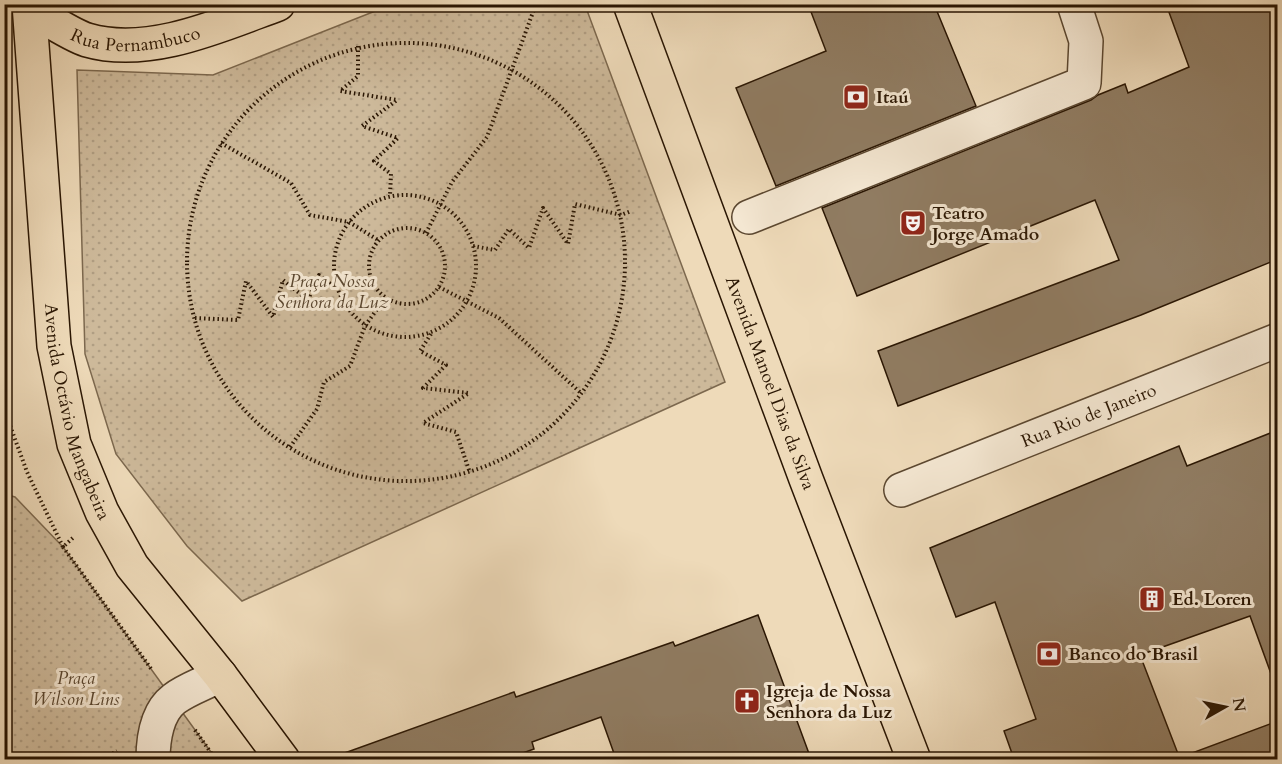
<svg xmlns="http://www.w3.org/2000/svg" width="1282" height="764" viewBox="0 0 1282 764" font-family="Cardo,serif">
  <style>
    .park { fill: url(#park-dots); stroke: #7c684e; stroke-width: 1.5 }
    .building { fill: #907c62; stroke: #2a1603; stroke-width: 1.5 }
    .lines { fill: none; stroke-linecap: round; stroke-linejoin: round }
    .minor-casing { stroke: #5b4730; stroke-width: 36 }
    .major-casing { stroke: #2a1603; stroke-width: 36 }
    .path { stroke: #2a1603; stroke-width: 4; stroke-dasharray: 1.5 3; stroke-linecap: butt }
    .minor { stroke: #f4e7d2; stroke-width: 33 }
    .major { stroke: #eedab9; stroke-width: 33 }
    .labels { text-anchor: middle; stroke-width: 6; stroke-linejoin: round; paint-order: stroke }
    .street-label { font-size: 18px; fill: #2a1603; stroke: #f4e7d2 }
    .poi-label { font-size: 18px; font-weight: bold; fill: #2a1603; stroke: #f4e7d2; text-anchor: start }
    .park-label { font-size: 18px; font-style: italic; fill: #5b4730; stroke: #f4e7d2 }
  </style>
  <defs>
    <pattern id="park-dots" width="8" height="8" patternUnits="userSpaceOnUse" patternTransform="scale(1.5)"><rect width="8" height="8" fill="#cdb99a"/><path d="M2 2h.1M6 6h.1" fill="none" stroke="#b09e83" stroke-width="1.8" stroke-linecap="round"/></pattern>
  </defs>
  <rect width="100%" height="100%" fill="#eedab9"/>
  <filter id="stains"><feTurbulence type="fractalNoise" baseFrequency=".00333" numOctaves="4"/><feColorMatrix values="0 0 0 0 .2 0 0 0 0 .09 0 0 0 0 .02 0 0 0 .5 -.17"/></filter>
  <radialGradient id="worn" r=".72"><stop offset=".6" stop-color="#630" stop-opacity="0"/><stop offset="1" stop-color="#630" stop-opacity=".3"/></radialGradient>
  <path class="park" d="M393,4L585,5L725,382L242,601L187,546L116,454L85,354L77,70L213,75Z
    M4,494L15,497L63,547L216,759H5Z"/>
  <path class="building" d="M808,4H934L976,106L776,186L736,88L826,51Z
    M1166,4H1278V259L1141,315L898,406L878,351L1119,260L1095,200L857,296L822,208L1091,100L1098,95L1125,84L1128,93L1189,67Z
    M1278,430V682H1274L1250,616L1140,655L1180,759H1014L1004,731L1036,719L995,602L956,617L930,548L1179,446L1187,466Z
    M758,615L811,759H616L601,717L532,742L534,749L506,759H340L339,755L514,692L516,697L673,642L675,646Z
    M1278,721V759H1184V756Z"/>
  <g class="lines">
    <defs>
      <g id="minor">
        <path d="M749,217L1084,83L1086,41L1074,4"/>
        <path id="s1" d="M901,490L1278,340"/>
        <path d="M153,760C153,739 157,712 174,699C187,689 206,683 220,675"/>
      </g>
      <g id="major">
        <path id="s2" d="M29,4L54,346L74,444L102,512L132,566L220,675L283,760"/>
        <path id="s3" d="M630,4L806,479L914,760"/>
        <path id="s4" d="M30,9C46,18 71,35 87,40C149,58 221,25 278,4"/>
      </g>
    </defs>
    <use href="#minor" class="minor-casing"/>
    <use href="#major" class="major-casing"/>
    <path class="path" d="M187 262a219 219 0 1 1 438 0a219 219 0 1 1-438 0Z
      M358,46V76L340,91L397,100L362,126L398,138L374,161L391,174L390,196
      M221,143L291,183L310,215L349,222L378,240
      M334 266a71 71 0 1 1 142 0a71 71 0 1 1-142 0Z
      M369 266a38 38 0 1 1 76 0a38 38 0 1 1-76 0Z
      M426,233L452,182L487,137L536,4
      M473,246L495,250L509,229L529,248L543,208L568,244L575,204L621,215L631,211
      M439,287L499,318L582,394
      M195,318L238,320L246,281L273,317L283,280L308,300L319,275L336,288
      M431,334L420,351L446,365L423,388L469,393L423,423L456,432L470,473
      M4,409L27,472L63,547L75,536
      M290,447L317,409L324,382L350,366L365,326L385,298
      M63,547L152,670
      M195,730L216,760
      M101,760L117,751"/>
    <use href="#minor" class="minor"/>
    <use href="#major" class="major"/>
  </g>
  <defs>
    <symbol id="bank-square" viewBox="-11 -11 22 22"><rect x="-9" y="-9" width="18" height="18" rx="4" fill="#8f2418" stroke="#f4e7d2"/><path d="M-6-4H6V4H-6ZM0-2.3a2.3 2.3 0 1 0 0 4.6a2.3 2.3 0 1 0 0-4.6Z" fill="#fff"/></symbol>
    <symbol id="theatre-square" viewBox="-11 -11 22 22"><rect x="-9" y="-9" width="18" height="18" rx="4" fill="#8f2418" stroke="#f4e7d2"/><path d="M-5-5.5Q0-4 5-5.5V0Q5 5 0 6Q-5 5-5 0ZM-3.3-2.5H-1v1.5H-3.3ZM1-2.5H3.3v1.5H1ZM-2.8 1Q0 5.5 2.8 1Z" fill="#fff"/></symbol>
    <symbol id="building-square" viewBox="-11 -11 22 22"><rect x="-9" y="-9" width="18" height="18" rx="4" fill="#8f2418" stroke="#f4e7d2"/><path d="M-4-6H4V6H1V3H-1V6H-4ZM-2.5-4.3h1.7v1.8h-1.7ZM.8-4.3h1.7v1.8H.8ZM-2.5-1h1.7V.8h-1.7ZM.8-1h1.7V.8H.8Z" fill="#fff"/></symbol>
    <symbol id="church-square" viewBox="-11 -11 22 22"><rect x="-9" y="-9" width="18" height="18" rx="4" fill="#8f2418" stroke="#f4e7d2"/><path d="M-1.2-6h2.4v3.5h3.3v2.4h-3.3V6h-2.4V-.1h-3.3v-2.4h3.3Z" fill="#fff"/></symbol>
  </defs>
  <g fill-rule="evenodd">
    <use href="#bank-square" x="841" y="82" width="30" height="30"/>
    <use href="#theatre-square" x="898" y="208" width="30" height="30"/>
    <use href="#building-square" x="1137" y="584" width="30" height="30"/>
    <use href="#bank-square" x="1034" y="639" width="30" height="30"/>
    <use href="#church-square" x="732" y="686" width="30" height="30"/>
  </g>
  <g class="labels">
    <g class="street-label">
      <text dy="6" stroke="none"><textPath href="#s4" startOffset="114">Rua Pernambuco</textPath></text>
      <text dy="6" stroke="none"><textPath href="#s3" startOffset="404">Avenida Manoel Dias da Silva</textPath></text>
      <text dy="6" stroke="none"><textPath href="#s2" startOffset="412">Avenida Octávio Mangabeira</textPath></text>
      <text dy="6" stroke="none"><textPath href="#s1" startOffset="202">Rua Rio de Janeiro</textPath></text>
    </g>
    <g class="poi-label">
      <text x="876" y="103">Itaú</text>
      <text x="932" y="219">Teatro<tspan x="932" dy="21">Jorge Amado</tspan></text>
      <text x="1172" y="605">Ed. Loren</text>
      <text x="1068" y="660">Banco do Brasil</text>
      <text x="766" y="697">Igreja de Nossa<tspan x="766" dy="21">Senhora da Luz</tspan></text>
    </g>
    <g class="park-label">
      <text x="332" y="287">Praça Nossa<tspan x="332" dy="21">Senhora da Luz</tspan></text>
      <text x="76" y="684">Praça<tspan x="76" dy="21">Wilson Lins</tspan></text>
    </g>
  </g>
  <rect width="1282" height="764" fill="none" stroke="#eedab9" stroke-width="24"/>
  <rect x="6" y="6" width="1270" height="752" fill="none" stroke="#2a1603" stroke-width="3"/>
  <rect x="12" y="12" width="1258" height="740" fill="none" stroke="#2a1603" stroke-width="1.5"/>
  <g transform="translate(1225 707) rotate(81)" stroke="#f4e7d2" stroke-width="4.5" paint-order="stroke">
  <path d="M0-4.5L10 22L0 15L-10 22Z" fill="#2a1603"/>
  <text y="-9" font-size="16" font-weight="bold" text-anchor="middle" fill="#2a1603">N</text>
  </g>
  <rect width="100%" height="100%" filter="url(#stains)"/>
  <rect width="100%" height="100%" fill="url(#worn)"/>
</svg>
